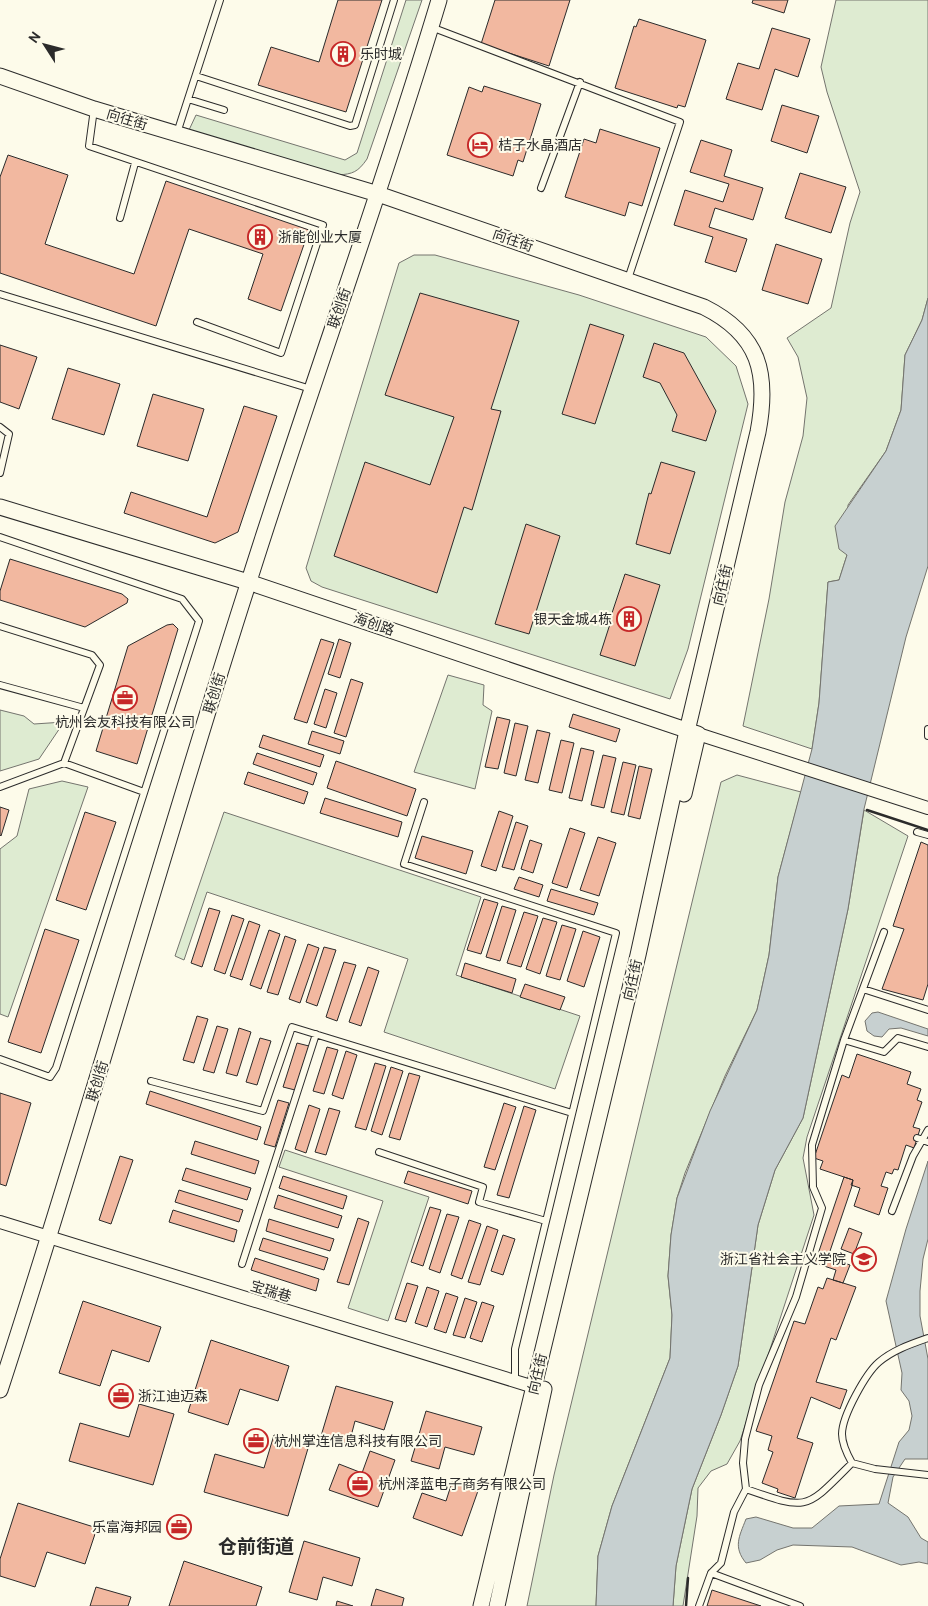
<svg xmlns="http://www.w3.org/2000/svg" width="928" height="1606" viewBox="0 0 928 1606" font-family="Overpass,'Noto Sans SC',sans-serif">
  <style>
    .green { fill: #deebd1; stroke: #74746e }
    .water { fill: #c7d0d0; stroke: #74746e }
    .building { fill: #f2b8a0; stroke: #2b2b2b }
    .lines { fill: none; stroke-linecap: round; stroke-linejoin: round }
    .service-casing { stroke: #2b2b2b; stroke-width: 8 }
    .minor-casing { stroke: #2b2b2b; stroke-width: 14 }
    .tertiary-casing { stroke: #2b2b2b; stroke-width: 17 }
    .service { stroke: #fdfbea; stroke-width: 6 }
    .minor { stroke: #fdfbea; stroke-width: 12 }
    .tertiary { stroke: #fdfbea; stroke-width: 15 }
    .wall { stroke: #2b2b2b; stroke-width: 2.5 }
    .labels { text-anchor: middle; stroke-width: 4; stroke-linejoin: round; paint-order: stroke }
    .poi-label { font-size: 14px; fill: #2b2b2b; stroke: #fdfbea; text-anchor: start }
    .street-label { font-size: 14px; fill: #2b2b2b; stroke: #fdfbea }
    .district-label { font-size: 19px; font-weight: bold; fill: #2b2b2b; stroke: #fdfbea }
  </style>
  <rect width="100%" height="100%" fill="#fdfbea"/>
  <path class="green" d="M406,0H422L367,159C358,172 353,174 338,175L189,130L196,115L345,160L357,153Z
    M836,0H928V298L922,320L905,355L901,410L886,451L848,505L847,555L839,580L828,582L819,703L812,749L743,726L769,599L785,502L803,436L807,398L798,357L787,338L831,308L850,223L860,192L827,92L821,67Z
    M414,255H435L579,295L706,337L736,366L748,404L688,649L670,699L322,587L311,581L306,568L399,263Z
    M448,675L484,685L483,705L492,711L475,789L414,772Z
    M0,710L24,716L34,724L64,722L39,759L0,771Z
    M737,775L801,792L778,877L769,955L757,1010L725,1076L685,1173L677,1198L671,1235L668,1276L672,1315L670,1358L612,1506L598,1556L596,1606H527L554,1475L721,782Z
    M62,781L88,787L8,1017L0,1014V849L17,836L29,789Z
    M864,810L908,836L807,1137L803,1158L814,1215L740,1441L727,1464L711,1471L698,1488L697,1516L683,1606H673L676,1566L692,1489L721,1415L738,1366L758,1225L775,1170L803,1118L848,909Z
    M224,812L481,897L456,975L580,1016L555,1089L384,1032L408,959L207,892L184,960L175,956Z
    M285,1150L429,1197L388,1321L348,1308L383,1201L279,1167Z"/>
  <path class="water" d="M928,298V566L906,637L864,809L848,909L803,1118L775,1170L758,1225L738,1366L721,1415L692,1489L676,1566L673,1606H596L598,1556L612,1506L670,1358L672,1315L668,1276L671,1235L677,1198L710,1111L757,1010L769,955L778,877L812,749L819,703L828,582L839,580L847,555L839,549L835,526L886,451L901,410L905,355L922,320Z
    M878,1012L928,1029V1036L901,1028L889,1029L882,1037L874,1036L867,1031L865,1021L872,1013Z
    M928,1161V1239L923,1259L920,1291V1316L928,1359V1459H905L893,1477L888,1503L908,1517L921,1538L928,1542V1564L919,1562L901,1565L852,1547L793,1545L777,1550L760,1560L746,1563C733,1547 739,1537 746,1519L756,1517L793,1528H812L839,1506L879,1504L899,1442L909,1430L912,1416L909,1401L901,1390L902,1373L886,1301L906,1229Z"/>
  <path class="building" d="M338,0H382L346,112L258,85L271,47L319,62Z
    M495,0H570L549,66L481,44Z
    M753,0H788L784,13L752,3Z
    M639,19L706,40L685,107L678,105L677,108L615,88L634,26L636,27Z
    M772,28L810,39L798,77L775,69L762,110L726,99L738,63L759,69Z
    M484,86L541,104L523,162L518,160L513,176L447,155L469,87L482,92Z
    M782,105L819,116L807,153L771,141Z
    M600,129L660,148L642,206L629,202L625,216L565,197L584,139L596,143Z
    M701,140L732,150L724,176L763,188L753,220L715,208L709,227L747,239L736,272L705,262L713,237L674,225L685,190L723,202L729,184L690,172Z
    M8,155L68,175L45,244L134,274L166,181L309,230L281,311L248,299L263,254L189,229L156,326L0,273V177Z
    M800,173L846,187L831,233L785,218Z
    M776,244L822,259L808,304L762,290Z
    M420,293L519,321L491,409L501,411L472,510L464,507L437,593L334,556L365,462L430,485L454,417L385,395Z
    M590,324L624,335L595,424L562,414Z
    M654,343L684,353L716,411L706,441L672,431L677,415L660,383L643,377Z
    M0,345L37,357L19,409L0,402Z
    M68,368L120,384L104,435L52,419Z
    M153,394L204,409L188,461L137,446Z
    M244,406L277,416L238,532L215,543L124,513L131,492L207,517Z
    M661,462L695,472L670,554L636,544L649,493L651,494Z
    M526,524L560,536L529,634L495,624Z
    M10,559L122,594L128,599L127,603L85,627L0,600V591Z
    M625,574L660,585L635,666L600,655L610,624L607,622L611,616Z
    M173,624L178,629L137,764L96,751L128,646L167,625Z
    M321,639L334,643L307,723L294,719Z
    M339,639L351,643L340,678L328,674Z
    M351,679L363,683L346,737L334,733Z
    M325,689L337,693L326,728L314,724Z
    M573,714L620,729L616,742L569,727Z
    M497,717L510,720L498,769L485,767Z
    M515,723L528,726L516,776L504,773Z
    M537,730L550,733L538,783L525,780Z
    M312,731L344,741L340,754L308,744Z
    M263,735L324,755L320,767L259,747Z
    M561,740L574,743L562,793L549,790Z
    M581,748L594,751L582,801L569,798Z
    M257,753L317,773L313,785L253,764Z
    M603,755L616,758L604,808L591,805Z
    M336,761L416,789L407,816L327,788Z
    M623,762L636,765L624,815L611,812Z
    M639,766L652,769L640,819L628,816Z
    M248,772L308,792L304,804L244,784Z
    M325,798L402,822L398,837L320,813Z
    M0,807L9,810L1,836L0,835Z
    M499,811L513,816L496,871L481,866Z
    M85,812L116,822L86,910L56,900Z
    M516,822L528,826L514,870L502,867Z
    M570,828L585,833L567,888L552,883Z
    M422,836L473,851L466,874L415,858Z
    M598,837L616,843L599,896L580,890Z
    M530,840L542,844L533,873L521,869Z
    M921,842L928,845V984L923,1000L882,989L904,929L893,926Z
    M519,877L543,885L539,897L514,889Z
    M551,889L598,903L594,915L547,901Z
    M484,899L498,903L481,954L467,950Z
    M502,906L516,910L500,961L486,957Z
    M209,908L220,911L202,967L191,963Z
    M524,912L538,916L521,967L507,963Z
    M232,915L244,919L225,974L214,970Z
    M543,918L557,922L540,974L526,969Z
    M249,921L260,925L242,980L230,976Z
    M562,925L576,929L560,980L546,976Z
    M45,929L79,940L41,1053L8,1042Z
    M269,930L280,934L261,989L250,985Z
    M583,931L600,937L584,987L567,981Z
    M285,936L296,940L278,995L267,992Z
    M308,944L319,948L300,1003L289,999Z
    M324,947L336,950L317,1006L306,1002Z
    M344,962L356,965L337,1021L326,1017Z
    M465,963L516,979L512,993L461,977Z
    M368,967L379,971L361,1026L349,1022Z
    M525,984L565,997L560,1010L520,997Z
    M197,1016L208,1019L194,1063L183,1060Z
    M217,1026L228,1029L214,1073L203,1070Z
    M239,1028L251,1032L237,1076L226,1073Z
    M260,1038L271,1041L257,1085L246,1082Z
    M297,1043L309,1046L295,1090L283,1087Z
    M327,1047L338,1050L324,1094L313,1091Z
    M346,1051L357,1055L343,1099L332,1095Z
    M857,1054L911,1072L907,1084L921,1089L917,1100L922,1102L913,1127L920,1129L914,1148L906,1145L898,1170L894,1169L892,1174L886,1172L881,1186L888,1188L879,1215L854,1206L860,1188L851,1185L853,1180L820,1169L823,1161L814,1158L842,1075L849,1078Z
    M375,1063L386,1066L366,1130L355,1127Z
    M391,1067L403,1071L382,1135L371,1131Z
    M409,1073L420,1076L400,1140L389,1137Z
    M150,1091L261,1127L257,1140L146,1104Z
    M0,1093L31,1103L6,1186L0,1184Z
    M278,1100L289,1103L275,1147L264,1144Z
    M504,1103L516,1107L495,1170L484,1167Z
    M309,1105L320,1109L306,1153L295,1149Z
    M524,1106L536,1110L509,1198L497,1195Z
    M329,1108L340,1111L326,1155L315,1152Z
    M195,1141L259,1161L255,1174L191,1154Z
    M120,1156L133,1160L111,1224L99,1220Z
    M186,1168L251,1188L247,1200L182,1180Z
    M408,1171L472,1191L468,1204L404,1183Z
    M283,1176L347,1196L343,1209L279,1188Z
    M844,1177L853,1180L852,1186L828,1257L850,1265L843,1283L833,1280L836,1270L815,1263Z
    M179,1190L243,1210L239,1222L175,1202Z
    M278,1195L342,1216L338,1228L274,1208Z
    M430,1207L441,1210L423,1266L411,1262Z
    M173,1210L237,1230L234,1242L169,1222Z
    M447,1214L459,1217L440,1273L429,1269Z
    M358,1218L369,1222L349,1285L337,1282Z
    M269,1219L334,1239L330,1251L266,1231Z
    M469,1220L481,1224L462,1279L451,1275Z
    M487,1226L498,1230L480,1285L468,1282Z
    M849,1228L862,1233L854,1254L841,1249Z
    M503,1235L515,1239L503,1275L491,1271Z
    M263,1238L328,1258L324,1270L259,1250Z
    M255,1258L319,1279L316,1291L251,1270Z
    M827,1278L856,1287L836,1340L831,1338L816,1382L847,1390L840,1409L811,1397L797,1438L813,1443L795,1498L777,1492L778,1489L762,1483L773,1452L768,1450L772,1436L756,1431L794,1321L805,1324L818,1287L823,1289Z
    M407,1283L418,1286L406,1322L395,1319Z
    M427,1287L439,1291L427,1327L415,1323Z
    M446,1293L458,1297L446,1333L434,1329Z
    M465,1298L477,1302L465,1338L453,1335Z
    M83,1301L161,1327L149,1362L112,1350L100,1386L59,1373Z
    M482,1302L494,1306L482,1342L470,1338Z
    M211,1340L289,1366L278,1401L240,1389L228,1425L188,1412Z
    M336,1386L393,1402L384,1430L355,1421L349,1444L321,1436Z
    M139,1404L174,1414L153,1485L69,1461L80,1423L129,1437Z
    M426,1411L482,1427L474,1455L445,1447L439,1469L411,1461Z
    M274,1435L309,1445L288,1516L204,1492L215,1454L264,1468Z
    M370,1451L395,1460L378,1507L329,1490L339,1464L362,1473Z
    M453,1479L479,1488L462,1536L413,1518L422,1493L446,1501Z
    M18,1503L97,1528L85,1564L47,1552L35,1587L0,1576V1559Z
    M304,1541L360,1558L352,1586L323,1577L317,1600L289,1592Z
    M184,1561L262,1587L256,1606H169Z
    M96,1587L131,1597L128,1606H90Z
    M376,1589L404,1598L402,1606H371Z
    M712,1590L761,1606H707Z
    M337,1601L353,1606H336Z"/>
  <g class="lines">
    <defs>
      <path id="service" d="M431,27L680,122L628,279
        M196,76L350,126L355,125L394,0
        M188,99L224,110
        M94,109L89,146L323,225L281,353L197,322
        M177,133L220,0
        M541,188L580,82
        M120,218L135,163
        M0,294L311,389
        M0,427L9,434L0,473
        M0,537L182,599L199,621L56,1068L50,1077L0,1059
        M0,626L92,655L100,665L64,763
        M0,685L84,708
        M928,729V736
        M0,787L64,763L144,792
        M424,802L404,864L616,933L515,1349V1382
        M917,832L928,835
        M863,989L928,1010
        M844,1040L884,1052L898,1038L928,1047
        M151,1081L263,1111L292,1027L572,1113
        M917,1138L928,1142
        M379,1152L483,1187L479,1202L546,1221
        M892,1211L913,1156L928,1130
        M242,1264L316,1034
        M928,1338C911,1344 893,1350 879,1362C866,1373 842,1416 842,1434C842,1444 847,1454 852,1463L875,1469L928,1475
        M746,1489C809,1511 805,1510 852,1463
        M711,1573L800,1606
        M699,1606L711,1573L721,1563L734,1512L746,1489L743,1463L745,1439L759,1385L796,1297L822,1208L813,1187L812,1145L844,1040L884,932"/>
      <path id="minor" d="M698,734L928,808
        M0,1222L534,1387"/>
      <path id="tertiary" d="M0,76L94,109L378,194L704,307C760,335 769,374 758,432L687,731L638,955L481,1606
        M0,507L248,582L698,734L684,794
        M0,1390C88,1121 163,848 250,578C311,385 381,194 439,0
        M497,1606L544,1389"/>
    </defs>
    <use href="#service" class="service-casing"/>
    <use href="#minor" class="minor-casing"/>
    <use href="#tertiary" class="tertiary-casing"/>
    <use href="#service" class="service"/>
    <use href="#minor" class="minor"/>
    <use href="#tertiary" class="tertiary"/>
    <path class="wall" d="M867,810L928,830
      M686,1606L688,1578"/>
  </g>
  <defs>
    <symbol id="building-ring" viewBox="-11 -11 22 22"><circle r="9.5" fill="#fdfbea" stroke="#c62828" stroke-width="1.5"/><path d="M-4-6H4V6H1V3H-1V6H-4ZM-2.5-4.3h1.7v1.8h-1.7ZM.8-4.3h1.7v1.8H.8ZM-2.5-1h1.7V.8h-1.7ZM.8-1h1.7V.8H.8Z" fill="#c62828"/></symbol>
    <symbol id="hotel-ring" viewBox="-11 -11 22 22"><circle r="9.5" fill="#fdfbea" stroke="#c62828" stroke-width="1.5"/><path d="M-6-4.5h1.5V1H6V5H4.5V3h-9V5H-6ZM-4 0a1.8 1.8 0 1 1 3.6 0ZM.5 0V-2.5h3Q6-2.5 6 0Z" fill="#c62828"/></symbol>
    <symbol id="office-ring" viewBox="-11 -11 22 22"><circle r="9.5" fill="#fdfbea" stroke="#c62828" stroke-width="1.5"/><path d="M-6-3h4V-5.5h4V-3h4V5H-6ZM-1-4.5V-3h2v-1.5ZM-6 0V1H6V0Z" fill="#c62828"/></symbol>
    <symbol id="school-ring" viewBox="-11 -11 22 22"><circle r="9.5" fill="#fdfbea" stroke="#c62828" stroke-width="1.5"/><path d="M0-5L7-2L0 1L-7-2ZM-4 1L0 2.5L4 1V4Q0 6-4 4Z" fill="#c62828"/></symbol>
  </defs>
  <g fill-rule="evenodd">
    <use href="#building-ring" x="329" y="40" width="28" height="28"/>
    <use href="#hotel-ring" x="466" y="131" width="28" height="28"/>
    <use href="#building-ring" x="246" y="223" width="28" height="28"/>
    <use href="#building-ring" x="615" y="605" width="28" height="28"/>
    <use href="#office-ring" x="111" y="684" width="28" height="28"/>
    <use href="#school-ring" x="850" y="1245" width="28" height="28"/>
    <use href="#office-ring" x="107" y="1382" width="28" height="28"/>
    <use href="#office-ring" x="242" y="1427" width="28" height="28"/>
    <use href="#office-ring" x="346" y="1470" width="28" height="28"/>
    <use href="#office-ring" x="165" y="1513" width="28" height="28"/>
  </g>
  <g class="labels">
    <g class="poi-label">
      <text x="360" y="59">乐时城</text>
      <text x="498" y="150">桔子水晶酒店</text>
      <text x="278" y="242">浙能创业大厦</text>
      <text x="612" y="624" text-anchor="end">银天金城4栋</text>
      <text x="125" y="727" text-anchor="middle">杭州会友科技有限公司</text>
      <text x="846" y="1264" text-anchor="end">浙江省社会主义学院</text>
      <text x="138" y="1401">浙江迪迈森</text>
      <text x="274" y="1446">杭州掌连信息科技有限公司</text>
      <text x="378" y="1489">杭州泽蓝电子商务有限公司</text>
      <text x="162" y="1532" text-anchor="end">乐富海邦园</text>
    </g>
    <g class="street-label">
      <text transform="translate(127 119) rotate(17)" y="5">向往街</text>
      <text transform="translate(513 240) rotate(19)" y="5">向往街</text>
      <text transform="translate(339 308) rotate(-71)" y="5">联创街</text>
      <text transform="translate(722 585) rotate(-77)" y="5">向往街</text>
      <text transform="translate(374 624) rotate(19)" y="5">海创路</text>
      <text transform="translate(214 693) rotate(-73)" y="5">联创街</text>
      <text transform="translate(632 980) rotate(-77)" y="5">向往街</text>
      <text transform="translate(97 1081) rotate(-73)" y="5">联创街</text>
      <text transform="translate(271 1291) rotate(17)" y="5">宝瑞巷</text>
      <text transform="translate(537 1374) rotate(-77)" y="5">向往街</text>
    </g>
    <g class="district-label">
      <text x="256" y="1553">仓前街道</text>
    </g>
  </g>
  <g transform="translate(45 45) rotate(306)" stroke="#fdfbea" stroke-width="4" paint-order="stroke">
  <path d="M0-4L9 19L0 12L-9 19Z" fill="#2b2b2b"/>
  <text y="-8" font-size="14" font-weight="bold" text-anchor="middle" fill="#2b2b2b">N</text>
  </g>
</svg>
